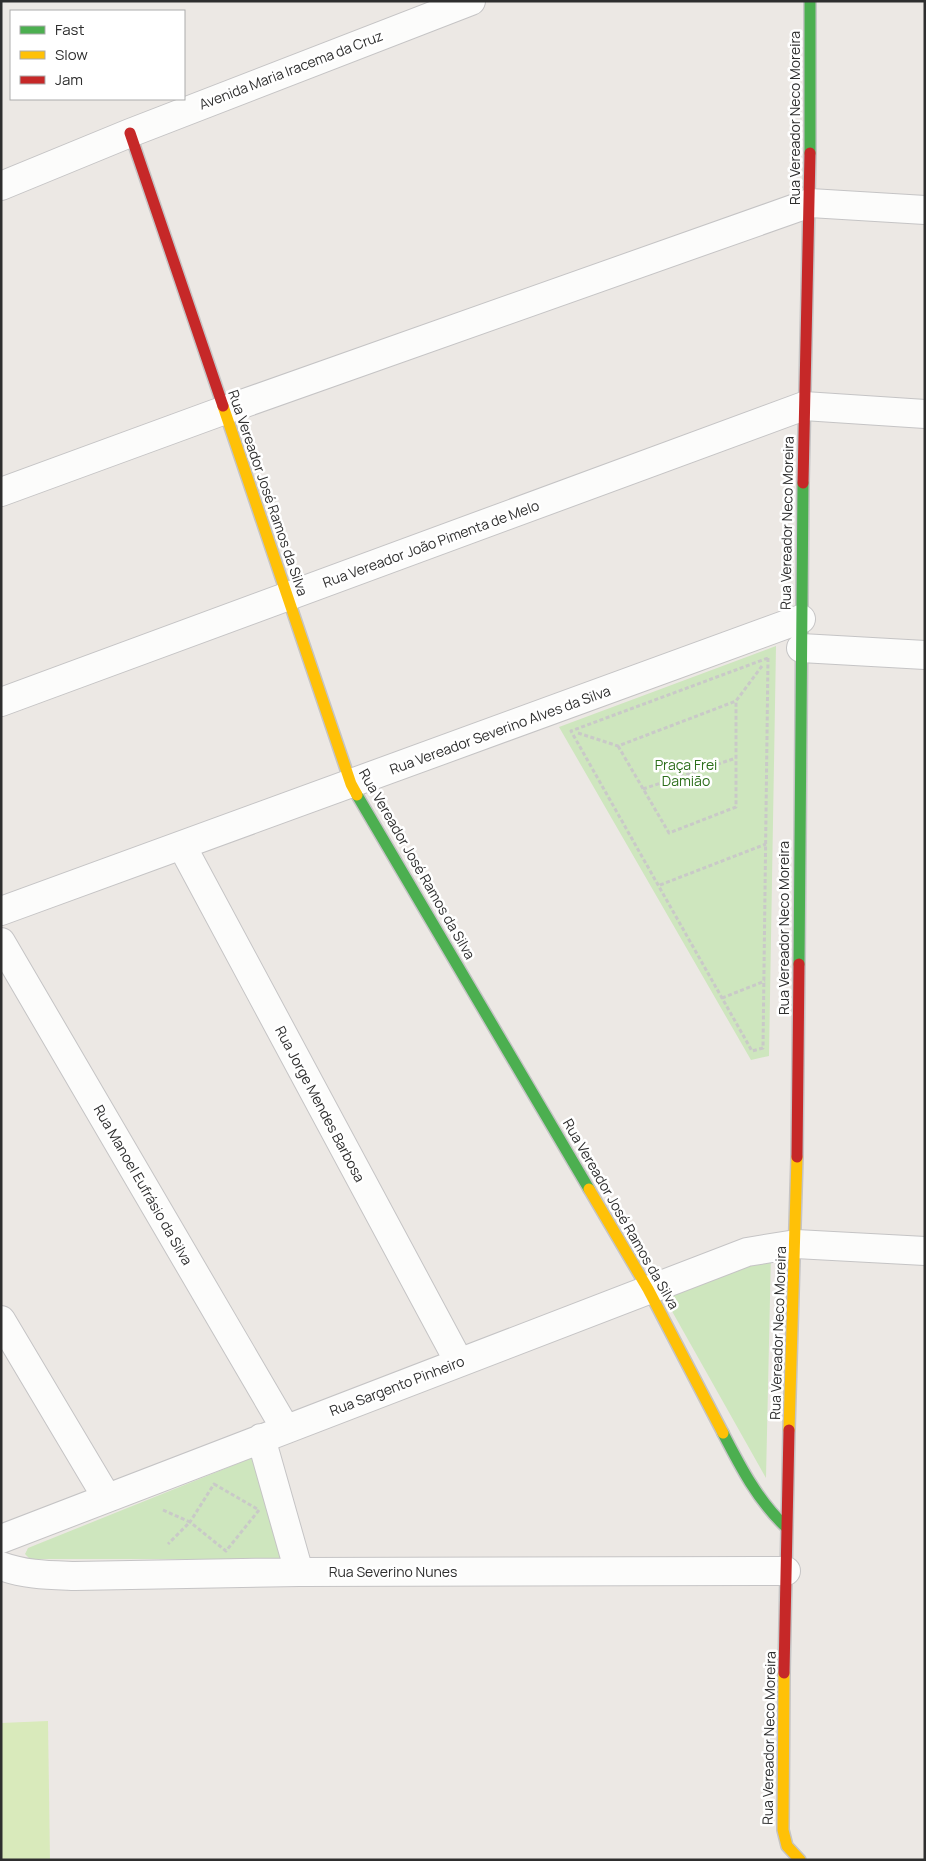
<svg xmlns="http://www.w3.org/2000/svg" width="926" height="1861" viewBox="0 0 926 1861" font-family="Manrope,sans-serif">
  <style>
    .green { fill: #cee6be }
    .pitch { fill: #d9eabb }
    .lines { fill: none; stroke-linecap: round; stroke-linejoin: round }
    .street-casing { stroke: #c5c4c5; stroke-width: 30 }
    .fast-casing { stroke: #c5c4c5; stroke-width: 14 }
    .slow-casing { stroke: #c5c4c5; stroke-width: 14 }
    .jam-casing { stroke: #c5c4c5; stroke-width: 14 }
    .path { stroke: #c9c9c8; stroke-width: 3; stroke-dasharray: 4 2.5; stroke-linecap: butt }
    .street { stroke: #fcfcfb; stroke-width: 28 }
    .fast { stroke: #4caf50; stroke-width: 11 }
    .slow { stroke: #ffc107; stroke-width: 11 }
    .jam { stroke: #c62828; stroke-width: 11 }
    .labels { text-anchor: middle; stroke-width: 5; stroke-linejoin: round; paint-order: stroke }
    .street-label { font-size: 14px; fill: #2e2e2e; stroke: #fff }
    .park-label { font-size: 14px; fill: #2c6e1b; stroke: #fff }
  </style>
  <rect width="100%" height="100%" fill="#ece8e4"/>
  <path class="green" d="M776,646L769,1056L751,1060L559,727Z
    M771,1253L766,1478L664,1297Z
    M254,1457L281,1559H30L25,1554L28,1548Z"/>
  <path class="pitch" d="M48,1721L50,1860H1V1723Z"/>
  <g class="lines">
    <defs>
      <path id="street" d="M1,186L130,133L471,1
        M1,492L225,410L810,203L925,210
        M801,648L925,655
        M1,702L804,406L925,414
        M182,846L459,1362
        M1,911L801,619
        M1,942L285,1428
        M1,1320L107,1498
        M261,1438L299,1572
        M1,1539L747,1252L796,1244L925,1251
        M1,1566C25,1575 50,1575 75,1576L299,1572L786,1571"/>
      <path id="fast" d="M810,1V153
        M357,795L589,1189
        M799,964L803,483
        M723,1433C740,1466 758,1501 786,1527"/>
      <path id="slow" d="M223,406L351,784L357,795
        M589,1189L648,1289L723,1433
        M789,1430L797,1157
        M784,1673L783,1830L787,1846L800,1860"/>
      <path id="jam" d="M130,133L223,406
        M803,483L810,153
        M797,1157L799,964
        M784,1673L789,1430"/>
    </defs>
    <use href="#street" class="street-casing"/>
    <use href="#fast" class="fast-casing"/>
    <use href="#slow" class="slow-casing"/>
    <use href="#jam" class="jam-casing"/>
    <path class="path" d="M768,658L763,1048L752,1051L571,731Z
      M578,733L618,746L736,701L762,666
      M618,746L669,833L736,807V701
      M643,789L736,758
      M660,885L766,844
      M722,998L765,981
      M214,1484L259,1510L226,1551L190,1522Z
      M163,1510L190,1522L168,1544"/>
    <use href="#street" class="street"/>
    <use href="#fast" class="fast"/>
    <use href="#slow" class="slow"/>
    <use href="#jam" class="jam"/>
  </g>
  <g class="labels">
    <g class="street-label">
      <text transform="translate(291 70) rotate(-21)" y="5">Avenida Maria Iracema da Cruz</text>
      <text transform="translate(795 118) rotate(-90)" y="5">Rua Vereador Neco Moreira</text>
      <text transform="translate(268 493) rotate(71)" y="5">Rua Vereador José Ramos da Silva</text>
      <text transform="translate(787 523) rotate(-89)" y="5">Rua Vereador Neco Moreira</text>
      <text transform="translate(431 544) rotate(-20)" y="5">Rua Vereador João Pimenta de Melo</text>
      <text transform="translate(500 730) rotate(-20)" y="5">Rua Vereador Severino Alves da Silva</text>
      <text transform="translate(417 864) rotate(60)" y="5">Rua Vereador José Ramos da Silva</text>
      <text transform="translate(784 928) rotate(-90)" y="5">Rua Vereador Neco Moreira</text>
      <text transform="translate(320 1104) rotate(62)" y="5">Rua Jorge Mendes Barbosa</text>
      <text transform="translate(143 1185) rotate(60)" y="5">Rua Manoel Eufrásio da Silva</text>
      <text transform="translate(621 1214) rotate(60)" y="5">Rua Vereador José Ramos da Silva</text>
      <text transform="translate(778 1333) rotate(-88)" y="5">Rua Vereador Neco Moreira</text>
      <text transform="translate(397 1386) rotate(-21)" y="5">Rua Sargento Pinheiro</text>
      <text x="393" y="1577">Rua Severino Nunes</text>
      <text transform="translate(769 1738) rotate(-89)" y="5">Rua Vereador Neco Moreira</text>
    </g>
    <g class="park-label">
      <text x="686" y="770">Praça Frei<tspan x="686" dy="16">Damião</tspan></text>
    </g>
  </g>
  <rect width="926" height="1861" fill="none" stroke="#2e2e2e" stroke-width="5"/>
  <rect x="10" y="10" width="175" height="90" fill="#ffffff" stroke="#ababab"/>
  <rect x="20" y="26" width="25" height="8" fill="#4caf50" stroke="#ababab"/>
  <text x="55" y="35" font-size="15" fill="#2e2e2e">Fast</text>
  <rect x="20" y="51" width="25" height="8" fill="#ffc107" stroke="#ababab"/>
  <text x="55" y="60" font-size="15" fill="#2e2e2e">Slow</text>
  <rect x="20" y="76" width="25" height="8" fill="#c62828" stroke="#ababab"/>
  <text x="55" y="85" font-size="15" fill="#2e2e2e">Jam</text>
</svg>
